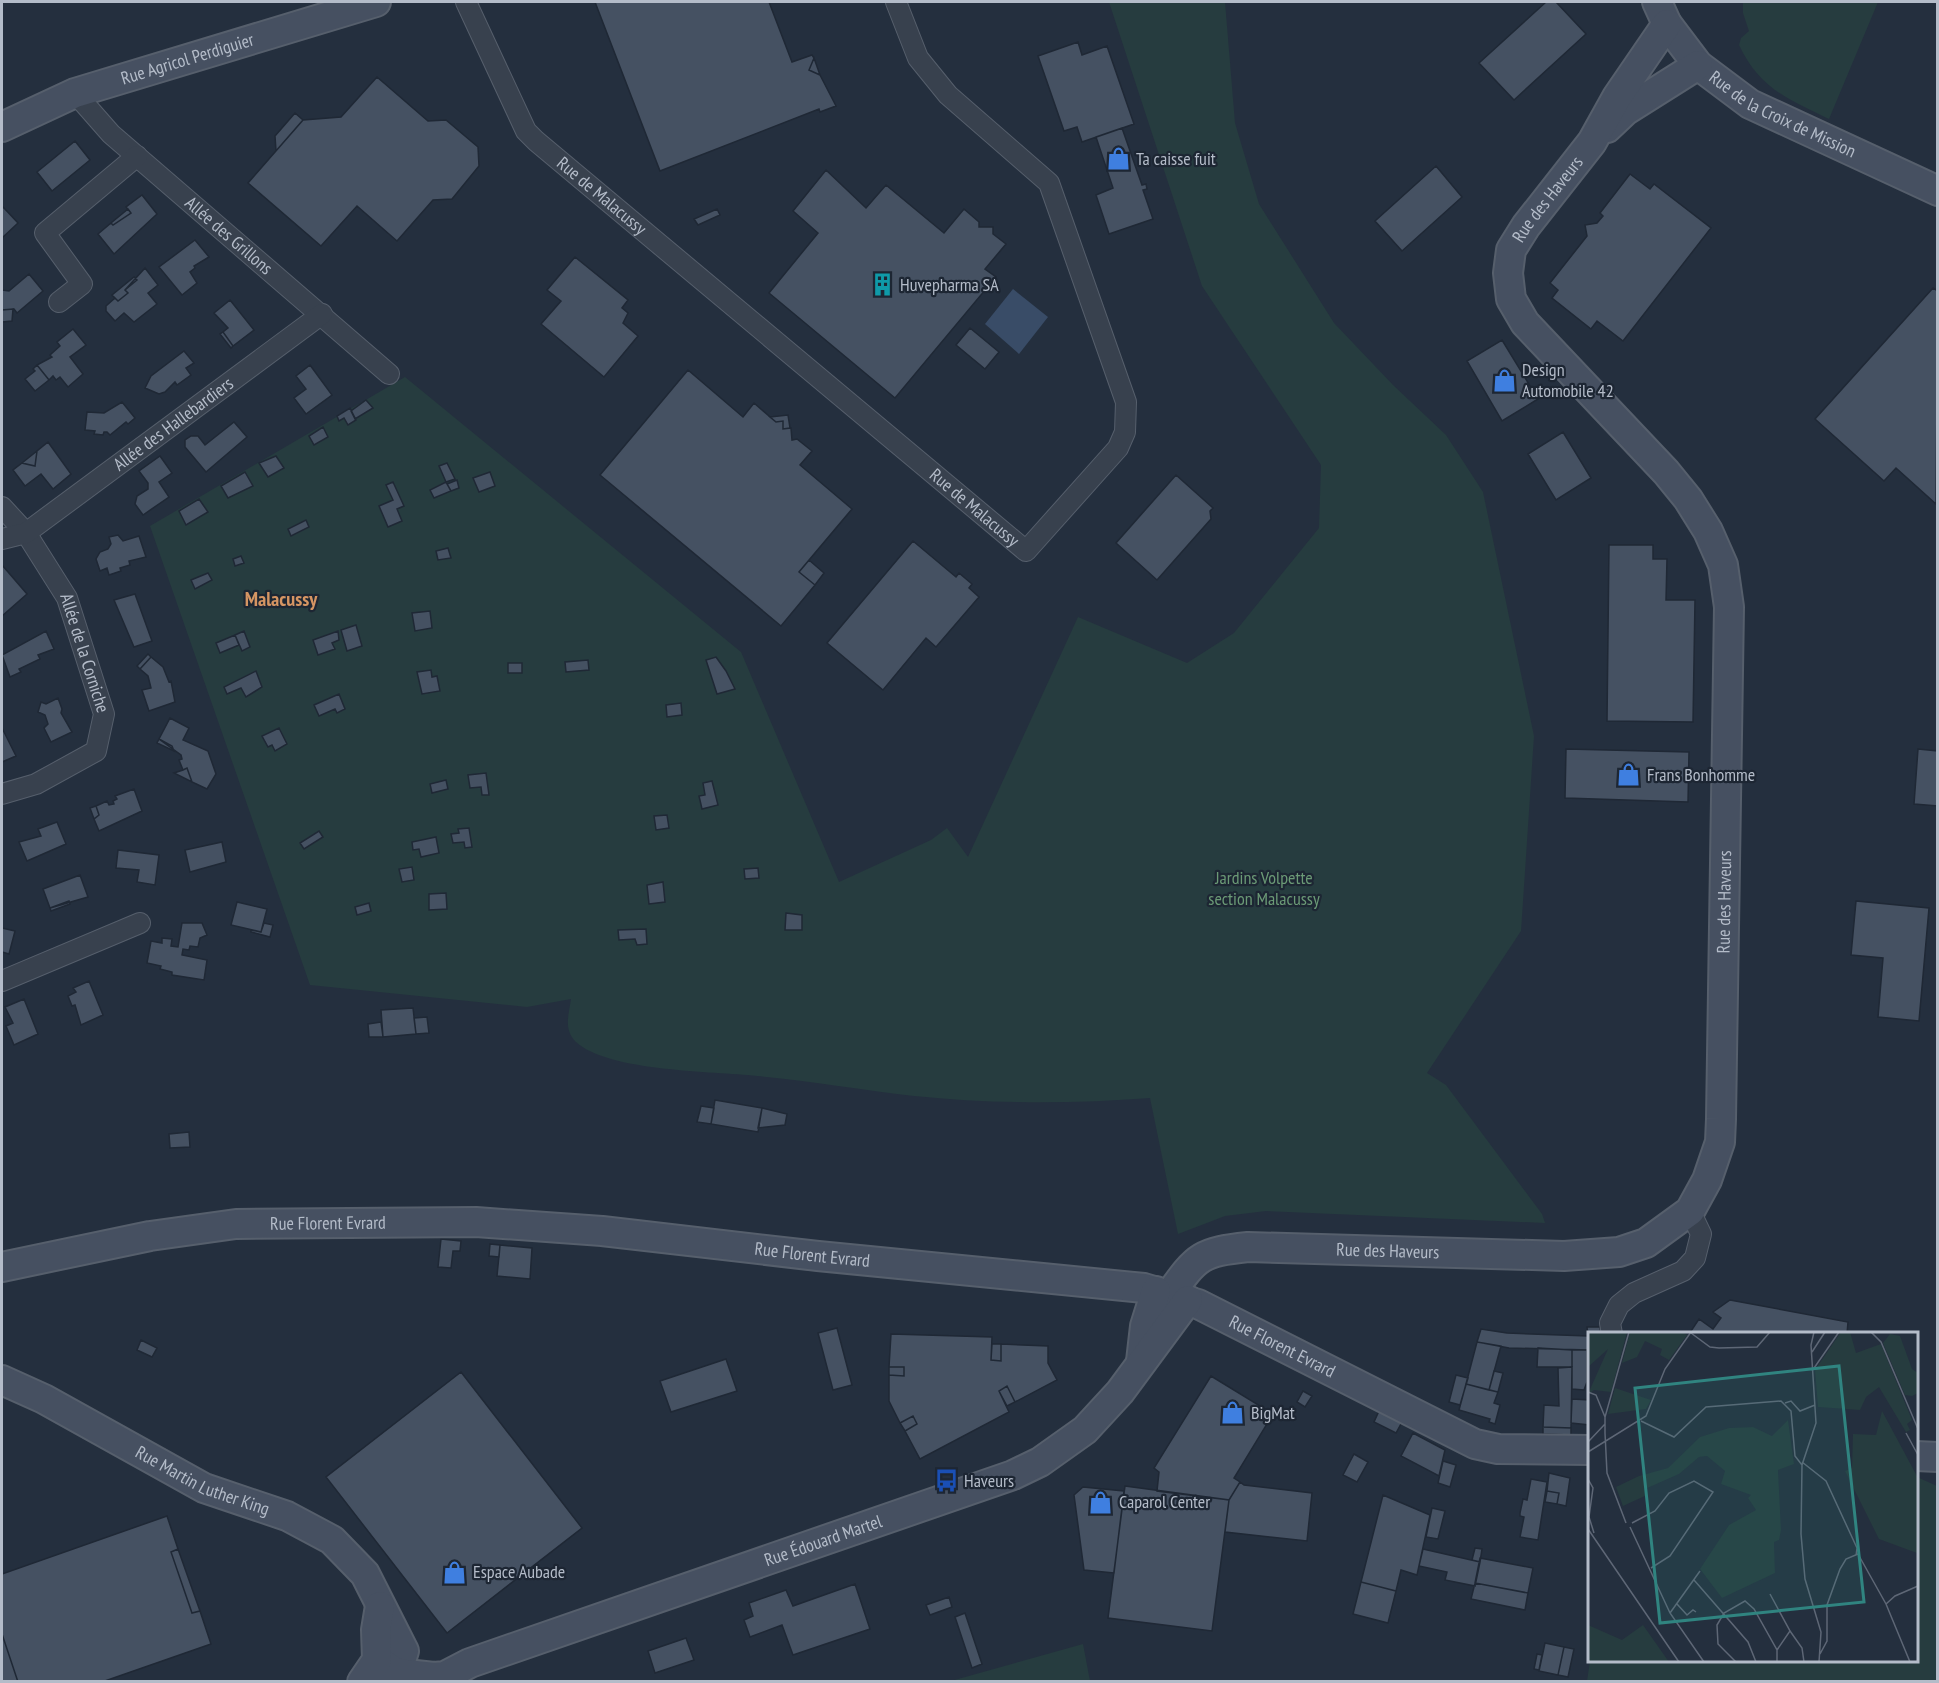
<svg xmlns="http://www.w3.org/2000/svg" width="1939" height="1683" viewBox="0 0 1939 1683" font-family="'PT Sans Narrow',sans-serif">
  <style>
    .green { fill: #263c3f }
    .water { fill: #394c67 }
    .building { fill: #455162; stroke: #1f2835; stroke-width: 1.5 }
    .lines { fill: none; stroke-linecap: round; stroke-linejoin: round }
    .street-casing { stroke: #565f6c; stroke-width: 22 }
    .secondary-casing { stroke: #565f6c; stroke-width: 32 }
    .street { stroke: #38414e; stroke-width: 20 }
    .secondary { stroke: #465061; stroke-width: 28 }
    .labels { text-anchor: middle; stroke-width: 4.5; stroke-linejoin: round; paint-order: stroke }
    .street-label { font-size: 18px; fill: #b4bcc9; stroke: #1d2633 }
    .poi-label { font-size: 18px; fill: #b4bcc9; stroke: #1d2633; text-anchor: start }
    .park-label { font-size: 18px; fill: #6b9a76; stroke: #1d2633 }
    .neighbourhood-label { font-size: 20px; font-weight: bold; fill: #d59563; stroke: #1d2633 }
    .inset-road { fill: none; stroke: #5e6776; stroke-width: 1.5 }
    .view { fill: #308480; fill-opacity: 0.15; stroke: #308480; stroke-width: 3 }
    .inset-edge { fill: none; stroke: #b4bcc9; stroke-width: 3 }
  </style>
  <rect width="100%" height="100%" fill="#242f3e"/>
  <path class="green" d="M1109,2H1225L1235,123L1259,204L1334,323L1393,385L1446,435L1483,492L1534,736L1521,931L1427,1073L1446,1085L1542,1214L1545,1223L1266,1211L1225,1216L1178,1234L1150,1098C1072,1104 992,1104 914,1096C862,1090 809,1081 757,1076C713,1071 609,1072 576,1042C563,1029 569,1014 571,999L527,1007L310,985L150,526L405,377L741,652L839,882L931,840L947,828L968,857L1078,617L1187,663L1234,633L1319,528L1321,465L1202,286Z
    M1743,2H1878L1829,119C1788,99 1760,89 1739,45L1741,38L1749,31L1743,13Z
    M1917,1477L1937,1486V1681H1587L1590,1661L1916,1660Z
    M1083,1644L1090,1681H951Z"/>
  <path class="water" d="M1013,289L1048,317L1019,354L985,324Z"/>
  <path class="building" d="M595,2H769L792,62L812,55L814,58L809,70L820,75L836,106L820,112L819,109L660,171Z
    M1546,2H1556L1586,34L1514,100L1479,63Z
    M1078,42L1082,55L1107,46L1134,124L1082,142L1077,127L1064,131L1038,56Z
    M814,58L820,75L809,70Z
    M377,77L428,121L446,120L478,147L479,166L452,199L433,200L397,241L357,206L321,246L248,183L303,120L341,117Z
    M295,113L303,120L276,151L275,136Z
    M1122,128L1142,185L1146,184L1147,189L1143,190L1153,219L1109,234L1096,195L1113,188L1096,137Z
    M75,141L90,160L52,191L37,172Z
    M1436,166L1462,197L1402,251L1375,221Z
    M826,170L866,208L886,185L944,233L964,209L979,222V227H993V234L1006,244L985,269L996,277L895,398L769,293L818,233L793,211Z
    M1630,174L1650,189L1654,184L1711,228L1623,341L1597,321L1591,329L1552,298L1558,290L1550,283L1587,236L1585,225L1597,223L1603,216L1600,213Z
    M142,195L157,214L114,254L98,234L111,223L113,225L131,213L126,207Z
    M3,207L18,223L2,238V209Z
    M128,209L131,213L113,225L111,223Z
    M717,209L720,215L698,225L694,219Z
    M195,240L209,257L194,266L195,268L190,272L197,283L182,295L159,267Z
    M575,257L628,300L622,308L628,313L623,323L638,336L604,377L541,324L561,301L547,290Z
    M145,268L158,285L148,293L157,304L134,322L124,313L115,321L106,311V306L115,298L118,301L128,293L125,290Z
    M29,274L43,291L17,313L14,309L2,310V290L9,291Z
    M134,277L137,280L125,290L128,293L118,301L112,295Z
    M1933,288L1938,291L1936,504L1896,468L1884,481L1815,419Z
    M230,300L254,330L233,346L223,332L228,328L214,313Z
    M13,309L12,321L2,322V310Z
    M970,328L999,352L985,369L956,345Z
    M73,329L86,345L70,357L83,374L68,387L60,377L56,380L53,376L49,380L37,365L52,357L50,355L60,346L57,342Z
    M223,332L233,346L231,348L220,334Z
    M1502,340L1538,399L1502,421L1467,361Z
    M184,351L194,363L186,368L191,375L177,385L175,382L165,392L159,394L145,388L151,376Z
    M37,365L49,380L35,391L25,379L35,371L33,369Z
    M310,365L332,395L306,414L294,398L306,389L296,376Z
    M688,370L743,417L754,403L776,422L783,421V429L791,428L792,440L797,439L812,451L800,465L852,509L799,572L815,585L781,626L600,475Z
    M366,400L373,408L355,419L351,411Z
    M122,402L135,418L128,424L126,422L110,435L107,432H104L103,435L94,434L95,431L85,430L87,412L104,413Z
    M350,408L356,420L348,425L344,418L339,421L337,416Z
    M788,415L790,428L783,429V421L776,422L770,417Z
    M234,422L247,437L206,472L185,447V440L191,436H198L205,445Z
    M323,427L328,437L314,445L309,436Z
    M1563,432L1591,478L1556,500L1528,454Z
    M48,442L71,474L53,489L41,474L25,486L13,470L22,463L35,466L37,451Z
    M37,451L35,466L22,463Z
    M160,456L172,473L159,482L169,497L143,515L135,504L137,496L148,489V483L139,471Z
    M276,456L284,468L268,477L259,463Z
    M447,463L455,479L446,482L439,466Z
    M245,472L253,486L228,498L221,486Z
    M490,472L495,486L479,492L473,478Z
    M1176,475L1213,508L1210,511L1211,519L1157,580L1116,543Z
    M457,480L459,488L451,491L447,484Z
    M393,482L404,506L397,509L402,521L388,527L379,506L393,500L386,485Z
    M446,482L451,491L434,498L430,490Z
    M199,499L208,512L186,525L179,511Z
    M306,520L309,527L291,536L288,529Z
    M118,535L123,541L139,536L146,557L129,561L130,565L120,568L121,571L109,575L107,568L100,571L96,559L100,552L108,549L111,544L109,537Z
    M913,541L956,577L959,573L972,584L969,588L979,597L936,647L926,638L883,690L827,643Z
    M1609,545H1653V559H1667L1666,600H1695L1693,722L1607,721Z
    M448,548L451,558L438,560L436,551Z
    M241,556L244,563L235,566L233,559Z
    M809,560L824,573L815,585L799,572Z
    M2,565L27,594L2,616Z
    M208,573L212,580L195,589L191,580Z
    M135,594L152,641L134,647L114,600Z
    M430,611L432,628L415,631L412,613Z
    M356,625L362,646L347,651L341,630Z
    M46,631L54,649L38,655L40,659L19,669L21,672L10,677L2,655Z
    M244,631L250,647L242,651L235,635Z
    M338,631L339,640L332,643L335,649L318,655L313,640Z
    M235,635L239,645L220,653L216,643Z
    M148,654L151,657L140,669L137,666Z
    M151,657L163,667L169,682L171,681L175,702L149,711L142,690L151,688L148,676L140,669Z
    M716,657L726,671L735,689L717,694L706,660Z
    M588,660L589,670L566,672L565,662Z
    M508,663H522V673H508Z
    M431,670L432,677L437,676L440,691L422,694L417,672Z
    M256,671L262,687L246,697L241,688L227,694L224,687Z
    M339,694L345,709L337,713L335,709L319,716L314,705Z
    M58,698L62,709L61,713L72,732L51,742L44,728L48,724L45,715L38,712L41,702L46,704Z
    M681,703L682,715L667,717L666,705Z
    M170,718L189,728L183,740L208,751L216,774L207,789L192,782L187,768L183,770L179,760L182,759L181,755L159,739Z
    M2,728L16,756L2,762Z
    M279,728L287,744L275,751L272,745L268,747L262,736Z
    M159,739L172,746L174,751L157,743Z
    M1566,749L1689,752L1688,802L1565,798Z
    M1918,749L1938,751V806L1914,804Z
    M187,768L192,782L174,773L183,770Z
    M486,773L489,795H482L481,787L470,788L468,775Z
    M446,780L448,789L432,793L430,784Z
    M712,781L718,805L702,809L699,796L705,795L703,783Z
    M134,789L142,811L99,831L94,819L99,815L96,806L107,801L109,805L114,804L113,801L117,799L115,796Z
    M96,806L99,815L94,819L90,808Z
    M667,815L669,828L656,830L654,816Z
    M57,822L66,844L27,861L19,842L41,836L38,829Z
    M469,828L472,847L465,848L464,842L453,843L451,834L459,833L458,829Z
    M319,831L323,837L304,849L300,843Z
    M436,837L439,853L421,857L419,849L413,850L412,842Z
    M222,842L226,862L190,872L185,850Z
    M118,850L159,855L155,885L137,882L139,870L116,868Z
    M412,867L414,880L402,882L399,869Z
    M758,868L759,878L745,879L744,869Z
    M80,875L88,897L50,908L43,889Z
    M663,882L665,902L649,904L647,885Z
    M446,893L447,909L429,910V894Z
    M69,901L70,904L51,911L50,908Z
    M1856,901L1929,908L1919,1021L1878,1017L1883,958L1851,955Z
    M237,902L267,909L261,932L231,925Z
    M369,903L371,911L357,915L355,907Z
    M786,913L802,915V930H785Z
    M182,923H202L207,935L200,938L198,947L190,946L189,950L183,949L182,955L207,960L204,980L172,975V972L160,969L161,966L147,963L151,941L162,943V938L172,939L171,946L178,947Z
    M264,923L273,925L270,937L251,932V930L261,932Z
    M2,928L15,931L9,954L2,952Z
    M646,929L647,944L637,945L635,939L619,940L618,930Z
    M89,981L103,1015L81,1025L75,1005L72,1006L68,996L76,992L73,988Z
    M24,999L38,1034L14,1045L6,1026L13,1023L5,1007Z
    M413,1008L416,1034L383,1037L381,1010Z
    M427,1017L429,1033L416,1034L414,1018Z
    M381,1022L383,1037H369L368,1024Z
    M715,1100L762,1108L758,1132L711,1124Z
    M701,1106L714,1108L711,1124L697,1122Z
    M762,1108L787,1114L785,1125L758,1128Z
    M189,1132L190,1147L170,1148L169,1134Z
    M441,1239L461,1241L460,1251H453L451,1268L438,1267Z
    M490,1244L500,1245L499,1257L489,1256Z
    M500,1245L532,1248L530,1279L497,1276Z
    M1730,1300L1848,1322L1847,1334H1689L1699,1319L1713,1329L1721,1318L1713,1312Z
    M1587,1327H1600L1601,1334H1590V1350L1509,1348L1477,1342L1481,1329L1507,1333L1588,1336Z
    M837,1328L852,1385L833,1390L818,1333Z
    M891,1334L992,1337L991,1360L1001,1361V1344L1048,1346V1363L1057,1380L1015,1402L1007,1386L999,1391L1009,1412L920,1459L905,1431L917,1424L913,1416L900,1423L889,1401V1375L904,1376V1367H889Z
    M141,1340L157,1348L152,1357L137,1350Z
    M1477,1342L1501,1346L1489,1390L1466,1384Z
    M992,1344H1001V1361L991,1360Z
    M1538,1348L1572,1350V1367H1537Z
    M1572,1350H1587V1382L1584,1390L1572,1389Z
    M726,1359L737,1391L671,1412L660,1381Z
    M889,1367H904V1376L889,1375Z
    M1572,1367L1571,1428L1543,1427L1544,1405L1559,1406L1558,1368Z
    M1494,1371L1503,1373L1498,1392L1489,1390Z
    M461,1372L582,1528L447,1633L326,1477Z
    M1456,1375L1468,1378L1460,1405L1449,1402Z
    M1211,1376L1273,1414L1234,1478L1240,1482L1229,1500L1157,1491L1159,1472L1154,1468Z
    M1466,1384L1498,1392L1494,1403L1500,1405L1495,1424L1489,1422L1490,1419L1459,1410Z
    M1007,1386L1015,1402L1007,1406L999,1391Z
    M1303,1391L1312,1396L1305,1407L1297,1402Z
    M1572,1399L1590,1400V1425L1571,1423Z
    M1379,1411L1402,1422L1396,1433L1374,1422Z
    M913,1416L917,1424L905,1431L900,1423Z
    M1543,1427L1571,1428V1435L1543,1434Z
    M1413,1433L1445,1450L1439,1476L1401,1456Z
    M1354,1454L1368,1462L1357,1482L1343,1475Z
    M1443,1461L1456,1465L1450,1487L1438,1483Z
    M1549,1473L1570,1478L1566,1506L1557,1504L1559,1493L1547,1491Z
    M1531,1479L1547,1482L1538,1540L1520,1537L1524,1517L1520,1516V1513L1523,1499L1527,1500Z
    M1240,1482L1244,1485L1312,1493L1307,1541L1225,1532L1229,1500Z
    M1125,1486L1229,1500L1212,1631L1108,1618Z
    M1083,1487L1124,1491L1114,1573L1084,1570L1074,1495Z
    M1547,1491L1559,1493L1557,1504L1545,1502Z
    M1383,1495L1430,1515L1417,1575L1401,1570L1396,1591L1361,1582Z
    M1432,1508L1445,1511L1438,1539L1426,1537Z
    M167,1516L178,1549L171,1552L192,1613L200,1611L211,1644L102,1682H18L2,1634V1574Z
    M1475,1548L1482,1549L1480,1562L1472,1560Z
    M178,1549L200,1611L192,1613L171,1552Z
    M1423,1549L1480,1562L1475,1586L1445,1580L1447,1572L1419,1566Z
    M1480,1558L1533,1568L1528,1593L1475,1583Z
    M1361,1582L1396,1591L1388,1623L1353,1614Z
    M1475,1583L1528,1593L1525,1610L1471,1599Z
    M855,1584L870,1629L793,1655L782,1625L750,1637L744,1620L753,1616L749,1603L786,1590L793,1606Z
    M949,1597L952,1607L930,1615L926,1605Z
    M965,1613L982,1664L972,1668L955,1617Z
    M2,1634L18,1682H2Z
    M686,1638L694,1660L655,1673L648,1651Z
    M1545,1643L1564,1647L1558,1675L1539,1671Z
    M1564,1647L1574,1649L1568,1677L1558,1675Z
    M1537,1654L1542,1655L1539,1670L1534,1669Z"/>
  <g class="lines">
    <defs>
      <g id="street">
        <path id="s1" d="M466,2L526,131L536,141L1026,551L1118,448L1125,432L1126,402L1049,183L948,95L918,58L896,2"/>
        <path id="s2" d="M75,93L111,134L389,374"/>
        <path d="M59,302L82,284L45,233L137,156"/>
        <path id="s3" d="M2,507L26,533L67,598L104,714L96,751L36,784L2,794"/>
        <path id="s4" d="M2,539L26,533L322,314"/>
        <path d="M2,981L140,923"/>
        <path d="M1612,1334L1610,1323L1619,1305L1634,1293L1683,1271L1695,1258L1701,1234L1690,1211"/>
      </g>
      <g id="secondary">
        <path id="s5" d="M1657,2L1667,24L1698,65L1750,104L1938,191"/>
        <path id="s6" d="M2,127L75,93L376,2"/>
        <path d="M1607,128L1625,111L1698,65"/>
        <path id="s7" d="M2,1267L150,1236L236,1224L476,1222L602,1231L818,1256L1144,1288L1198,1304L1475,1444L1498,1449L1590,1450"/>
        <path id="s8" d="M1170,1294C1197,1256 1201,1252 1248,1247L1564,1256L1619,1252L1646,1243L1690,1211L1707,1180L1720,1142L1721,1119L1729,607L1723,565L1708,531L1688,499L1666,472L1525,323L1511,299L1508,273L1511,250L1526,226L1592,142L1617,97L1667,24"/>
        <path d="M1141,1361L1145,1326L1156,1291"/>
        <path id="s9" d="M2,1380L44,1399L204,1488L287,1516L332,1540L365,1574L404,1651L397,1673L390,1682"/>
        <path d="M1916,1456L1938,1457"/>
        <path id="s10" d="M377,1660L397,1673L434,1677L445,1676L470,1663L1013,1475L1040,1462L1085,1430L1120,1392L1188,1300"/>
        <path d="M362,1682L377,1660L376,1630L380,1606"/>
      </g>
    </defs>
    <use href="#street" class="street-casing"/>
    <use href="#secondary" class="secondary-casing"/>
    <use href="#street" class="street"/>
    <use href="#secondary" class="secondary"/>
  </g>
  <defs>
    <symbol id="shop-bare" viewBox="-9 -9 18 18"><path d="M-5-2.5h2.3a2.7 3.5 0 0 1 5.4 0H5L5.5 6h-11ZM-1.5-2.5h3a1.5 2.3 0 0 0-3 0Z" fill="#3f7fe0" stroke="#1d2633" stroke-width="2.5" paint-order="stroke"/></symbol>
    <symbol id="building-bare" viewBox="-9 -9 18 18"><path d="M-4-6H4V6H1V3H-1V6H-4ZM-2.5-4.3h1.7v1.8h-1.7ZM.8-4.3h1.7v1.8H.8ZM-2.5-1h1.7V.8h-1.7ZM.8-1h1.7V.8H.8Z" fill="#0f9aa8" stroke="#1d2633" stroke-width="2.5" paint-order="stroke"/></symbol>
    <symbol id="bus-bare" viewBox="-9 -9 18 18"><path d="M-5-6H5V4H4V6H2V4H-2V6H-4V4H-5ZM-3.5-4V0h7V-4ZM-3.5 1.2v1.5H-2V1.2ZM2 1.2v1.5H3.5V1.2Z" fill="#1a4fb4" stroke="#1d2633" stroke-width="2.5" paint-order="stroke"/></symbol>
  </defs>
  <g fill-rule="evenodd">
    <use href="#shop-bare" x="1102" y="142" width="33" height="33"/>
    <use href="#building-bare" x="866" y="268" width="33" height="33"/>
    <use href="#shop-bare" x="1488" y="364" width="33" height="33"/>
    <use href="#shop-bare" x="1612" y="758" width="33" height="33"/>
    <use href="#shop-bare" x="1216" y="1396" width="33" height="33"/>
    <use href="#bus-bare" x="930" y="1464" width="33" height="33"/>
    <use href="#shop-bare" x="1084" y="1486" width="33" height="33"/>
    <use href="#shop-bare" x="438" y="1556" width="33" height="33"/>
  </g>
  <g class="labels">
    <g class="street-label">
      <text dy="6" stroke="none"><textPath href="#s6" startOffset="198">Rue Agricol Perdiguier</textPath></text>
      <text dy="6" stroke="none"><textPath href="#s5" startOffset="174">Rue de la Croix de Mission</textPath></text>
      <text dy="6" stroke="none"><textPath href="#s1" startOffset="242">Rue de Malacussy</textPath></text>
      <text dy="6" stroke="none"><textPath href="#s8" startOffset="1658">Rue des Haveurs</textPath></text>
      <text dy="6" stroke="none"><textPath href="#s2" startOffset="210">Allée des Grillons</textPath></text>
      <text dy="6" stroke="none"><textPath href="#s4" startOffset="208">Allée des Hallebardiers</textPath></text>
      <text dy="6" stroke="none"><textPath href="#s1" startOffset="728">Rue de Malacussy</textPath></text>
      <text dy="6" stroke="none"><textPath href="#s3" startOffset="170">Allée de la Corniche</textPath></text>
      <text dy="6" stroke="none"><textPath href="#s8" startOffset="866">Rue des Haveurs</textPath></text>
      <text dy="6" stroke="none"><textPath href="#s7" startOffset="330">Rue Florent Evrard</textPath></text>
      <text dy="6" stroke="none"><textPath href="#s8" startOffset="236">Rue des Haveurs</textPath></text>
      <text dy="6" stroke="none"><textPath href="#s7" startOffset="816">Rue Florent Evrard</textPath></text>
      <text dy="6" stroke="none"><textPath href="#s7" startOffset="1300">Rue Florent Evrard</textPath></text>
      <text dy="6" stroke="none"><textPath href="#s9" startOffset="225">Rue Martin Luther King</textPath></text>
      <text dy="6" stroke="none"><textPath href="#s10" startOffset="474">Rue Édouard Martel</textPath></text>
    </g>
    <g class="poi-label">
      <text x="1136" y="165">Ta caisse fuit</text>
      <text x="900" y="291">Huvepharma SA</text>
      <text x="1522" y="376">Design<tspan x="1522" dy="21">Automobile 42</tspan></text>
      <text x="1647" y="781">Frans Bonhomme</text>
      <text x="1251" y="1419">BigMat</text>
      <text x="964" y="1487">Haveurs</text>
      <text x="1119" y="1508">Caparol Center</text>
      <text x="473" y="1578">Espace Aubade</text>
    </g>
    <g class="park-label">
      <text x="1264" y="884">Jardins Volpette<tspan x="1264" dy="21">section Malacussy</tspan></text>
    </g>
    <g class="neighbourhood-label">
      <text x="281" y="606">Malacussy</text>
    </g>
  </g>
  <g transform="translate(1588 1332)">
    <rect width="330" height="330" fill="#242f3e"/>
    <path d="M0,0H39L23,60L6,58L0,62L20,17L0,35ZM42,0H95L99,3L81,28L72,23L74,17L57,9L49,25L34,31ZM253,0H262L268,21L293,12L324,88L319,92L322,98L318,100L291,55L278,65L272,78L230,75L227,38ZM302,2L312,4L324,37L330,41V61L324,64L317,63L295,11ZM27,56L63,68L58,77L20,82ZM294,79L330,146L329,221L291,207L257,139L264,136L265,102L288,103ZM200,88L206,132L190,138L193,198L191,208L186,210L187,241L134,266L112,237L141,193L168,178L160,166L163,163L133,152L137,139L119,124L111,125L91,142L57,157L59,163L35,174L28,155L51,144L80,136L112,105L141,96L165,95L184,104ZM0,293L34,308L55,293L81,330H0Z" fill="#263c3f"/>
    <path class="inset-road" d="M226,0L223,13L228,91L214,133L213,202L217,247L233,300L231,330M283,0L293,10L330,97M103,1L122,15L131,16L169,15L182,0M224,20L237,0M224,39L251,0M0,60L8,63L17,85M197,71L203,69L212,79L227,73M53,89L86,105L118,75L193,69L203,79L207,124L214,133M17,101L19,141L38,191M17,101V85L41,0M318,101L330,123M0,110L17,92M0,120L58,84L77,37L103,0M214,130L238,149L269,216L268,224M0,147L5,156L1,185L6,201M44,191L67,179L81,161L106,149L125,160L82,224L63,236M42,195L82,281L116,330M0,197L91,330M270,222L298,272L322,330M106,248L160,310L168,330M182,262L202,299L189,318M89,272L99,283L105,278L108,280M298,272L307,264L330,254M82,281L112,239M202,299L214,316L216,330M232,322L239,309V273L252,237L258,227L270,222M148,330L130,312L129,293L136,281L157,269L166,277L189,318V330"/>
    <path class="view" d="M251,34L276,270L72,291L47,56Z"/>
    <rect width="330" height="330" class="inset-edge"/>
  </g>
  <rect width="1939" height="1683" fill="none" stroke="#b4bcc9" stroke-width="6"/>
</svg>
